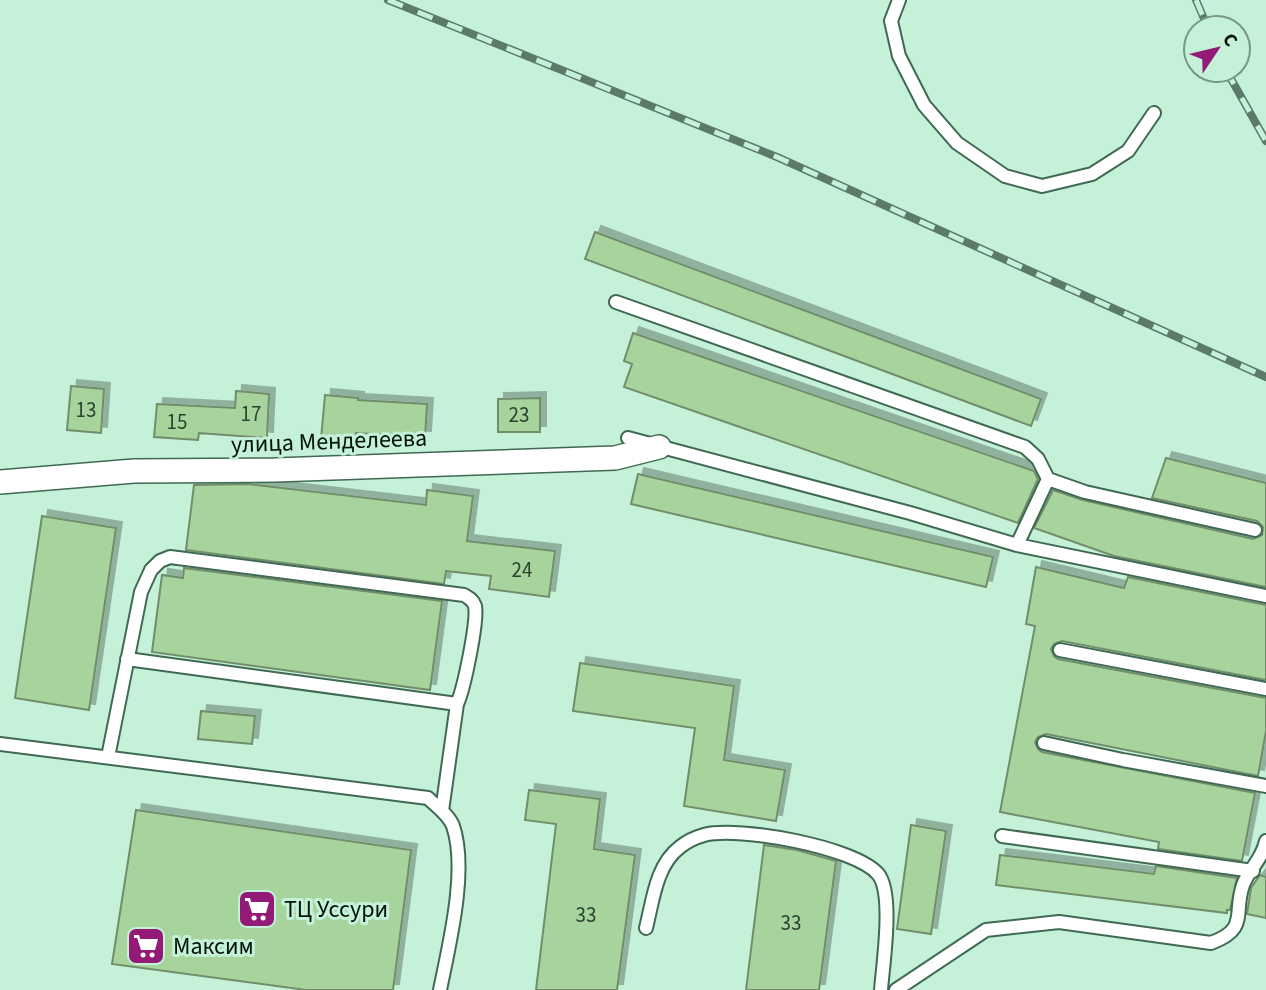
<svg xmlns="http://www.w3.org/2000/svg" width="1266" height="990" viewBox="0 0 1266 990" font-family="'Source Sans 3',sans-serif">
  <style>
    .building { fill: #a7d39d; stroke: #728d6b; stroke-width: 2; filter: url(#shadow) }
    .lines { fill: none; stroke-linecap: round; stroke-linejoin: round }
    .service-casing { stroke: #406953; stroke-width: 16 }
    .minor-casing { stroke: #406953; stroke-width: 26 }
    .service { stroke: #fff; stroke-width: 12 }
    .minor { stroke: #fff; stroke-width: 23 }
    .rail-casing { stroke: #5c7a69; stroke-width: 8 }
    .rail { stroke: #c4f1d7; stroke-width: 5; stroke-dasharray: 16; stroke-linecap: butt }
    .labels { text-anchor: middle; stroke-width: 6; stroke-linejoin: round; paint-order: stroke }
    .number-label { font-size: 21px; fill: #2c432f }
    .street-label { font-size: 24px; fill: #03130a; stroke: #c4f1d7 }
    .poi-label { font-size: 24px; fill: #03130a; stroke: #c4f1d7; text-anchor: start }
  </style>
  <defs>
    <filter id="shadow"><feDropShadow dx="6" dy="-6" stdDeviation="0" flood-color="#0004"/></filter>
  </defs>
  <rect width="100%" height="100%" fill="#c4f1d7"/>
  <path class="building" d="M595,232L1041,399L1031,426L585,259Z
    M633,333L1034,471L1038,479L1018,523L624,387L632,364L624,361Z
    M71,386L104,389L101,433L67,430Z
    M236,391L269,394L267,438L199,433L198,440L154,437L157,404L235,408Z
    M325,395L358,398V400L427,404L425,437L356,433L355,442L321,439Z
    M540,398V432H498V399Z
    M1166,458L1266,483V587L1114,556L1034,528L1053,490L1083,500L1253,539L1262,535L1263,527L1257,521L1152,498Z
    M638,474L993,557L986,587L631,504Z
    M248,484L426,505L427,490L473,496L467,541L555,551L549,597L489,589L491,576L446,571L444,584L186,550L194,485Z
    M42,516L116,528L89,710L15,698Z
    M1036,567L1124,588L1128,577L1266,605V680L1062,641L1054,644L1051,649L1054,656L1058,659L1266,698V731L1258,776L1046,734L1038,737L1035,742L1038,749L1042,752L1255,793L1242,861L1158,849L1159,842L1000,812L1035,626L1026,624Z
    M184,568L442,601L430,690L152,652L162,575L183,578Z
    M580,663L734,686L724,760L785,770L776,821L684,806L695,728L573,711Z
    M201,711L255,716L252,744L198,739Z
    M529,790L600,799L594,849L635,855L617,990H536L556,824L525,820Z
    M136,810L411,850L393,990H306L112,964Z
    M911,825L946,831L931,934L897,929Z
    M764,845L797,850L836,861L819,990H746Z
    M1000,855L1154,874L1156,866L1237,878L1230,910H1227V913L996,885Z
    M1260,875L1266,877V918L1247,914L1251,888Z"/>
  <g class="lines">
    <defs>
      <path id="service" d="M899,0L891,21L899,56L924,105L957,143L1005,176L1042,186L1092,174L1128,151L1154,113
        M616,302L1025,447L1038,459L1048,479L1085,492L1255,530
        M628,438L910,513L1017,545L1266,596
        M1017,545L1048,479
        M1060,650L1266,689
        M1044,743L1123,760L1266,786
        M0,744L428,798C436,806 449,815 453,826C468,870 449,945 440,990
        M108,757L141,592L151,570L160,561L170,557L464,595C469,598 473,600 475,606C478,621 464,689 457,704L127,659
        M442,811L457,704
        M1002,836L1253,871
        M646,928C653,900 656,865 680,847C686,842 697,837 704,835C739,826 855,847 878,874C894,893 883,964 881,990
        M896,990L986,930L1059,922L1211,943C1249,929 1233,914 1243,885C1249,869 1262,860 1266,841"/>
      <path id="minor" d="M0,482L134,471L275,470L615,458L659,447"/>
    </defs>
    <use href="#service" class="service-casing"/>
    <use href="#minor" class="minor-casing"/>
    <use href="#service" class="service"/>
    <use href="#minor" class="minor"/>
    <defs>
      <path id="rail" d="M388,0L777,157L1266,377
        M1196,0L1208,28
        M1226,70L1266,141"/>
    </defs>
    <use href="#rail" class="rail-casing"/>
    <use href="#rail" class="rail"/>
  </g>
  <defs>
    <symbol id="supermarket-square" viewBox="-11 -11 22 22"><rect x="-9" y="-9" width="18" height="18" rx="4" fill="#931a77" stroke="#c4f1d7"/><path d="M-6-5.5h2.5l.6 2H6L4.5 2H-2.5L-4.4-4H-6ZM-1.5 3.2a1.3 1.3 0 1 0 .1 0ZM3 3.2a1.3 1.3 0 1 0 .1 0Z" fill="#fff"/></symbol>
  </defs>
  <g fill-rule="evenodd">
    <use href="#supermarket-square" x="235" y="887" width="44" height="44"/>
    <use href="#supermarket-square" x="124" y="924" width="44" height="44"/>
  </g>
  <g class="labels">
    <g class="number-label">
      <text x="86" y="417">13</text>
      <text x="251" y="421">17</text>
      <text x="519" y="422">23</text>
      <text x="177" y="429">15</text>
      <text x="522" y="577">24</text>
      <text x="586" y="922">33</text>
      <text x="791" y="930">33</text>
    </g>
    <g class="street-label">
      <text transform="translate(329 441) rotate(-2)" y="8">улица Менделеева</text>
    </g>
    <g class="poi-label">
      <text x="284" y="917">ТЦ Уссури</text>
      <text x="173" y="954">Максим</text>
    </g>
  </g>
  <g transform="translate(1217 49) rotate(55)"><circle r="33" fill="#c4f1d7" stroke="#779885" stroke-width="2"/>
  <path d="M0-5L12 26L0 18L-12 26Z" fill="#931a77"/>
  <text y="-10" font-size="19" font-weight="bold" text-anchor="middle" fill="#03130a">С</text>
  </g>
</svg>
